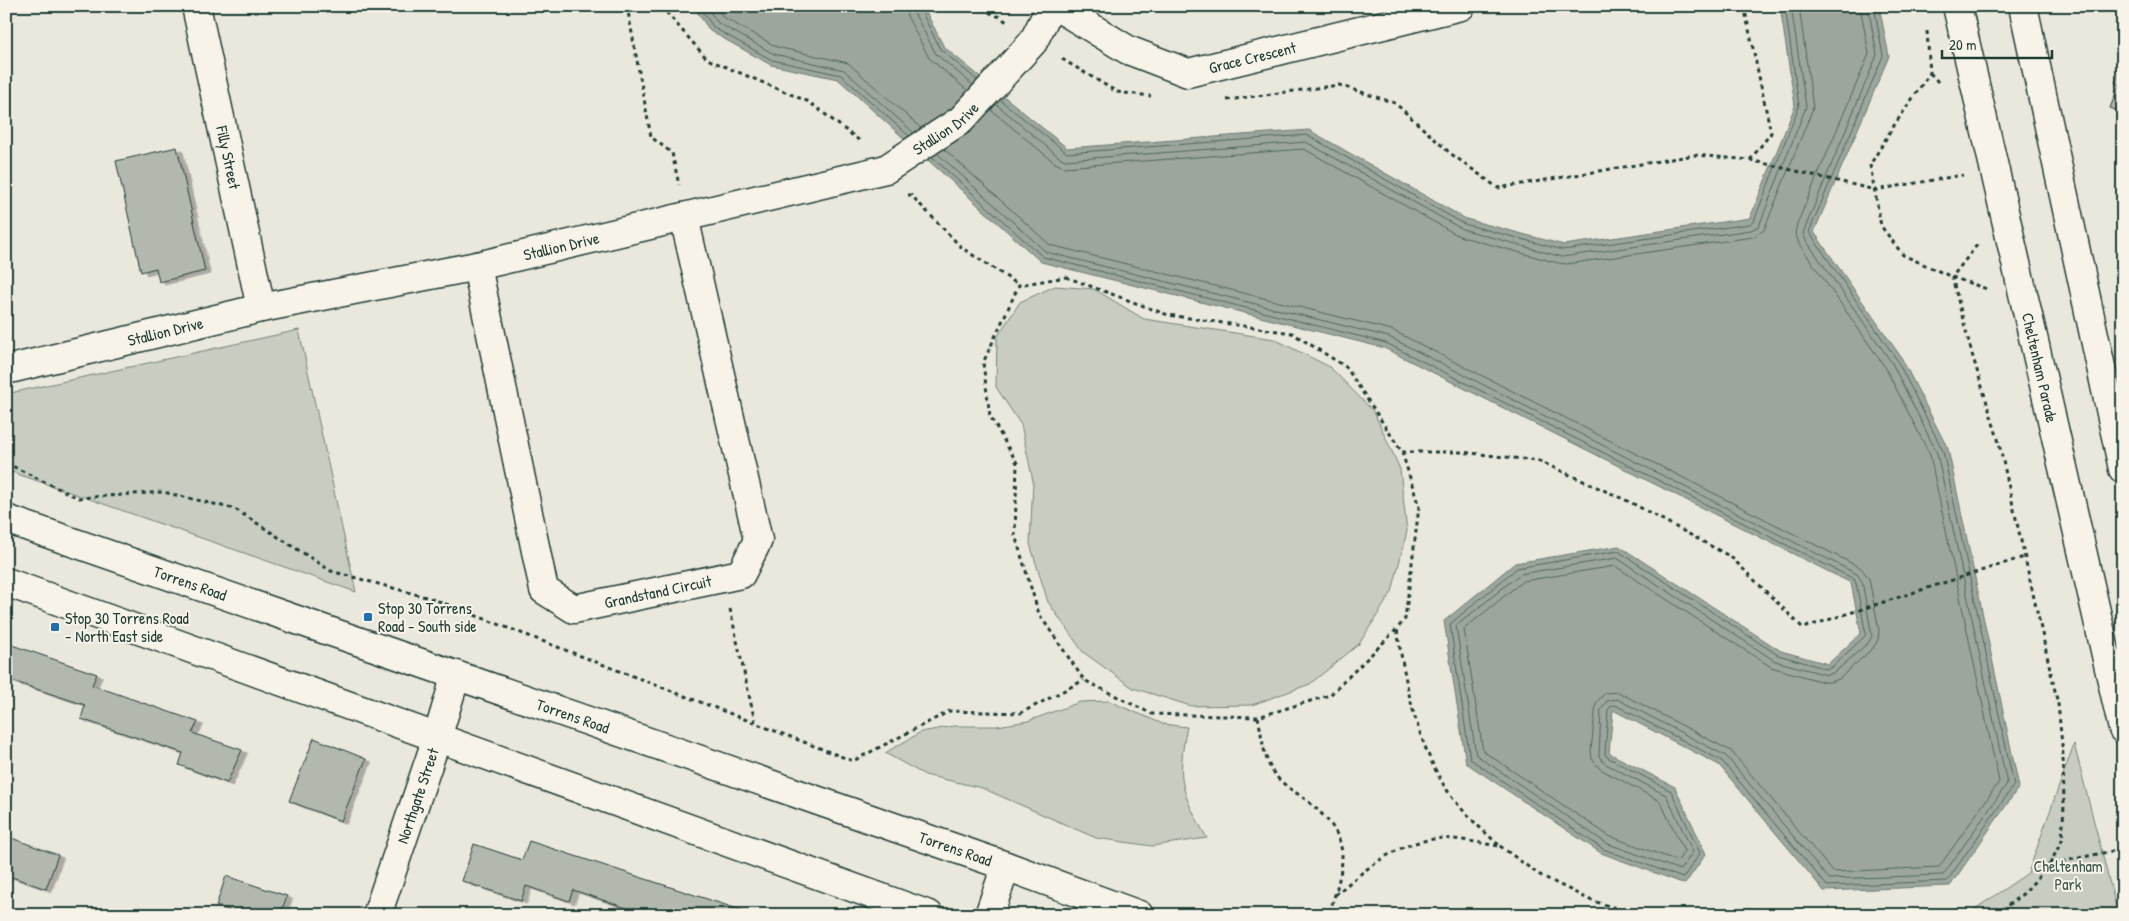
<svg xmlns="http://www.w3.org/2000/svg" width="2129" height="921" viewBox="0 0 2129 921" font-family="'Patrick Hand',sans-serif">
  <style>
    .green { fill: #c8ccc1; stroke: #74847a }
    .water { fill: #9ca69c; stroke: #6a7c72 }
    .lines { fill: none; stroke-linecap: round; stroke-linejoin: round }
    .shore { stroke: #51675e; stroke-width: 1 }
    .building { fill: #b2b8ae; stroke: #1f3d34; filter: url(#shadow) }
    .minor-casing { stroke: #1f3d34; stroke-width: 31 }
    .major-casing { stroke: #1f3d34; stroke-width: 31 }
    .path { stroke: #1f3d34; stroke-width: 3; stroke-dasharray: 4 4; stroke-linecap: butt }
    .minor { stroke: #f7f3e8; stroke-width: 28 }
    .major { stroke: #f7f3e8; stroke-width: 28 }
    .poi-dot { fill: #1f6fb2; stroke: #f7f3e8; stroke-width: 2 }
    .labels { text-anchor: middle; stroke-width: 4; stroke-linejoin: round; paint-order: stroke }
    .street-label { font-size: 16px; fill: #1f3d34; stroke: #f7f3e8 }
    .poi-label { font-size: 16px; fill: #1f3d34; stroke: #f7f3e8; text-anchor: start }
    .park-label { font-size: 16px; fill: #415a50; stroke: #f7f3e8 }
  </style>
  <defs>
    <filter id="shadow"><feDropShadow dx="5.5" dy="3" stdDeviation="0" flood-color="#0004"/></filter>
  </defs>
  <rect width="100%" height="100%" fill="#eae8dd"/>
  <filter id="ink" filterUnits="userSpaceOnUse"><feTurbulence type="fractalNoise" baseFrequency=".02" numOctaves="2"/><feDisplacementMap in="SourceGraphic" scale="10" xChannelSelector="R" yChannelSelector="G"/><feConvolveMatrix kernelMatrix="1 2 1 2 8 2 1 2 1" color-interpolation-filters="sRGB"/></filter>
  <g filter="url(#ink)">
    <path class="green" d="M1055,286L1094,289L1144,319L1274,339L1330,367L1374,412L1400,469L1407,531L1392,592L1359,644L1310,684L1252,705L1191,706L1133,688L1083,652L1048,602L1030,544L1033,481L1021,425L996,387L997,337L1020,302Z
      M299,330L356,592L6,470V394Z
      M1109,701L1163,724L1187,727C1176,780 1181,792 1207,838L1152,846L1096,838L982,788L925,775L885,753L921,732L954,726H997L1028,721L1080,702Z
      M2074,744L2118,915H1966L2028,873Z"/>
    <path class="water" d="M693,6H923L944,47L1067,148L1309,130L1466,219L1564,245L1750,218L1795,106L1780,6H1879L1889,56L1814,232L1901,357L1948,449L2019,787L1950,886L1824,891L1719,765L1613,710L1609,753L1675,787L1706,854L1685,884L1601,853L1466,763L1444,621L1515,563L1619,546L1781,651L1828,664L1861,633L1851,583L1384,348L1041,262L838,79L771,65L710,31Z"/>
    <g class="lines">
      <path class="shore" d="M699,6L714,28L772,60L841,75L909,136
        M706,6L718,23L774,54L844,70L914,133
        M716,6L723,17L777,47L848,63L921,128
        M906,6L907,16L929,58L968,91
        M913,6L914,13L936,54L973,85
        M919,6L940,49L977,80
        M1000,100L1067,153L1307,135L1464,224L1563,250L1750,224L1754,221L1799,106L1785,6
        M996,104L1059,157L1065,160L1306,142L1462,229L1562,257L1751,230L1759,226L1806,107L1791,6
        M991,110L1055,163L1064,167L1304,149L1459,236L1558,263L1567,264L1753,237L1764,230L1813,108L1799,6
        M944,149L1050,245L1392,330L1861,568L1869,579L1879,630L1878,640L1873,648L1839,679L1831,682H1823L1771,667L1615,566L1523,581L1464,629L1483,751L1609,836L1678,861L1684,851L1660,801L1600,769L1592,759L1591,750L1596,703L1605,693L1618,692L1731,751L1833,872L1939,867L1999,782L1930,455L1885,367L1799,244L1795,233L1797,224L1869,54L1860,6
        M937,153L1046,252L1389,337L1857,574L1862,581L1872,636L1869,642L1835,672L1827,675L1775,661L1617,558L1520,574L1456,626L1476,755L1606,843L1680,870L1693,852L1666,795L1604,763L1599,756L1601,710L1607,701L1617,699L1726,756L1829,879L1943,875L2007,784L1937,453L1892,363L1805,239L1803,233L1877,55L1868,6
        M932,157L1043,257L1386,343L1854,579L1856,583L1866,635L1832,667L1827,669L1778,655L1618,551L1517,568L1450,624L1470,759L1603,849L1683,878L1700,853L1671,791L1607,757L1605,754L1608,710L1611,706L1615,705L1722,761L1827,886L1947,881L2014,785L1943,451L1897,360L1809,232L1883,56L1874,6"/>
    </g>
    <path class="building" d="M2123,63V113L2110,108L2119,85L2115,83Z
      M177,147L205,271L159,282L156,268L141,272L116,161Z
      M6,643L97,674L92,685L198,722L192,733L242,750L227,783L179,765L183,753L81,719L85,705L6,679Z
      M314,738L366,759L341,821L289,801Z
      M6,836L58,855L46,889L6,875Z
      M529,841L753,914L752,915H647L573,890L569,901L526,886L521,901L462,881L474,844L522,860Z
      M226,876L287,896L280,915H228L229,910L216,906Z"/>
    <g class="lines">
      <defs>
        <g id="minor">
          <path id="s1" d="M196,6L261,308"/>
          <path id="s2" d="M1056,6L1128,50L1188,73L1461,6"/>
          <path id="s3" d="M477,266L544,590L574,609L741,574L758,540L684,217"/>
          <path id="s4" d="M6,370L261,308L477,266L886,169L961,120L1033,42L1051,6"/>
          <path id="s5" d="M377,915L437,738L456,675"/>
          <path d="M989,915L1006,866"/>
        </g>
        <g id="major">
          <path id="s6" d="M1957,6L2123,729"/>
          <path d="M2023,6L2123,469"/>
          <path id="s7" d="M6,519L1006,866L1139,915"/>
          <path d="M6,582L929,915"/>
        </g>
      </defs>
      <use href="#minor" class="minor-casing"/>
      <use href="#major" class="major-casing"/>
      <path class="path" d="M627,6L651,137L672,153L679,185
        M661,6L707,59L809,102L860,141
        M974,6L1000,17L1007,22
        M1744,6L1771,133L1750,160
        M1927,31L1930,73L1893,127L1870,165L1881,226L1903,255L1952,277L1987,289
        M1062,59L1117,92L1151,96
        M1930,73L1939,83
        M1227,100L1339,85L1395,103L1450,153L1498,188L1695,155L1750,160L1875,190L1963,175
        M908,195H911L962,248L1019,285
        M1977,245L1952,277L1972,354L1998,439L2058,704L2063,755L2064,805L2062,840L2050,864
        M1066,277L1168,315L1292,333L1346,367L1402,452L1419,507L1405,619L1397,629L1330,695L1258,717L1152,714L1084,680L1039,614L1015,535L1017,463L990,416L983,363L1019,285Z
        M1402,452H1462L1539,461L1630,502L1731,557L1803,628L2024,557
        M6,463L78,498L163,492L235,509L331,571L433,599L853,761L950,711L1021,713L1084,680
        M730,609L755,722
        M1258,717C1262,735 1263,757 1273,772C1280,783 1295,792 1305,799C1355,839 1345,860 1329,915
        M1500,846L1538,874L1590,900L1638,915
        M1335,895C1365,870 1394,844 1434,839C1451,836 1482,844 1500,846C1480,828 1459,809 1445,787C1416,740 1405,682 1397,629
        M1707,915L1749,909L1802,915
        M1995,915L2024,893L2050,864L2117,850"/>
      <use href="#minor" class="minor"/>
      <use href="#major" class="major"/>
    </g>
  </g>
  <g class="poi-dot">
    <rect x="363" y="612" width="10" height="10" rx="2.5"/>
    <rect x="50" y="622" width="10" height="10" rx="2.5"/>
  </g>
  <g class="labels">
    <g class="street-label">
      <text dy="6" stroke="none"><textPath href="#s2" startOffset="215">Grace Crescent</textPath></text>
      <text dy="6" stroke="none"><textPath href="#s4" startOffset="975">Stallion Drive</textPath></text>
      <text dy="6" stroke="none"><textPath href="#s1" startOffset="155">Filly Street</textPath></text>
      <text dy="6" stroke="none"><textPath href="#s4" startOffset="569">Stallion Drive</textPath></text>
      <text dy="6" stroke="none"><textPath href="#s4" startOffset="164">Stallion Drive</textPath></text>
      <text dy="6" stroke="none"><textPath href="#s6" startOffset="371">Cheltenham Parade</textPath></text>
      <text dy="6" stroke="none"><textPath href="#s7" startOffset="195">Torrens Road</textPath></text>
      <text dy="6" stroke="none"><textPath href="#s3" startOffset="452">Grandstand Circuit</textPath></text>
      <text dy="6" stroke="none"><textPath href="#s7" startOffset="600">Torrens Road</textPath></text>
      <text dy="6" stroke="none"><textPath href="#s5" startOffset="126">Northgate Street</textPath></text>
      <text dy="6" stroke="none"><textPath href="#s7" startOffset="1005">Torrens Road</textPath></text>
    </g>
    <g class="poi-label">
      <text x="378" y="614">Stop 30 Torrens<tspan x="378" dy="18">Road - South side</tspan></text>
      <text x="65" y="624">Stop 30 Torrens Road<tspan x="65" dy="18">- North East side</tspan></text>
    </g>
    <g class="park-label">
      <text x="2068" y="872">Cheltenham<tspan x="2068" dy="18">Park</tspan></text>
    </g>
  </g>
  <rect width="2129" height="921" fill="none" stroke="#f7f3e8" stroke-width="25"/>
  <rect x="12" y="12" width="2104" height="896" fill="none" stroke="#1f3d34" stroke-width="2" filter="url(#ink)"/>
  <path d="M1942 50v8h110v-8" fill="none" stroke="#1f3d34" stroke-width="2.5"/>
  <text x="1949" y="50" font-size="15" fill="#1f3d34" stroke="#f7f3e8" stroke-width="4" paint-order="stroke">20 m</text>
</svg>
